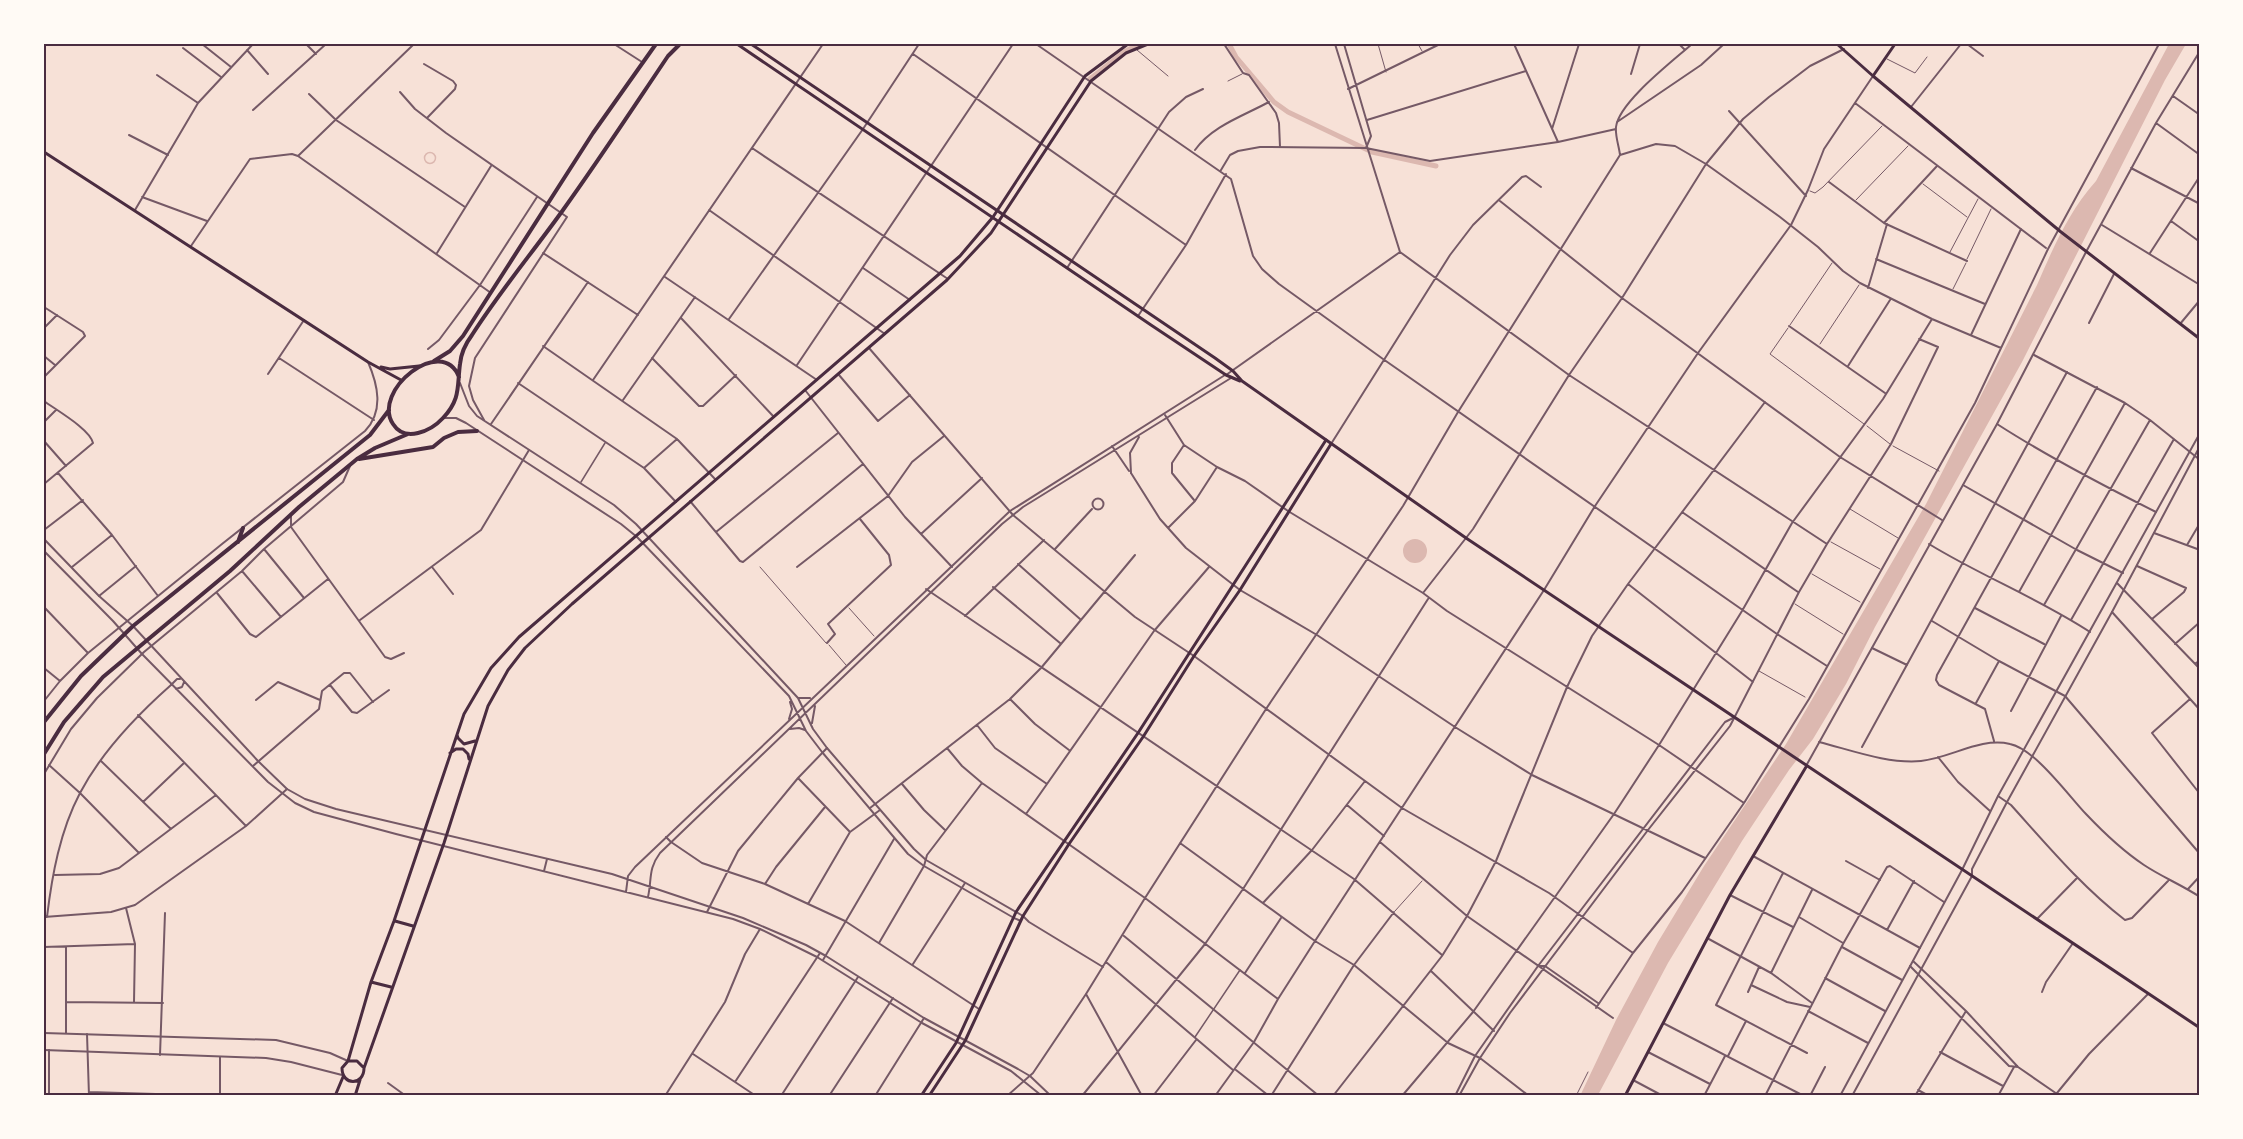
<svg xmlns="http://www.w3.org/2000/svg" width="2243" height="1139" viewBox="0 0 2243 1139" font-family="'Source Sans 3',sans-serif">
  <style>
    .water { fill: #dcb8b0 }
    .lines { fill: none; stroke-linecap: round; stroke-linejoin: round }
    .stream { stroke: #dcb8b0; stroke-width: 1.5 }
    .canal { stroke: #dcb8b0; stroke-width: 5 }
    .service { stroke: #755966; stroke-width: 1 }
    .pedestrian { stroke: #755966; stroke-width: 1.5 }
    .minor { stroke: #755966; stroke-width: 2 }
    .tertiary { stroke: #755966; stroke-width: 2 }
    .secondary { stroke: #4a2c40; stroke-width: 3 }
    .primary { stroke: #4a2c40; stroke-width: 3 }
    .trunk { stroke: #4a2c40; stroke-width: 4 }
    .neatline { fill: none; stroke: #4a2c40; stroke-width: 2 }
  </style>
  <rect width="100%" height="100%" fill="#f7e1d7"/>
  <path class="water" d="M2169,44H2186L2165,80L2022,362L1875,627L1846,684L1813,739L1789,770L1742,841L1668,963L1598,1095L1580,1096L1616,1020L1658,942L1704,866L1786,744L1926,504L2037,285C2053,248 2069,211 2096,181Z
    M1403 551a12 12 0 1 1 24 0a12 12 0 1 1-24 0Z"/>
  <g class="lines">
    <path class="stream" d="M424.5 158a5.5 5.5 0 1 1 11 0a5.5 5.5 0 1 1-11 0Z"/>
    <path class="canal" d="M1229,44L1236,57L1274,102L1288,112L1372,152L1436,166
      M1090,79L1124,52L1139,44"/>
    <path class="service" d="M1378,44L1386,72
      M1418,44L1422,51
      M1137,50L1168,76
      M1887,59L1915,73L1927,57
      M1228,81L1242,74
      M1923,184L1967,217
      M1810,191L1815,193L1823,187L1882,126
      M1856,200L1908,146
      M1950,252L1978,199
      M1967,259L1991,209
      M1953,289L1966,263
      M1790,325L1832,263
      M1788,328L1770,354L1864,424
      M1820,344L1859,285
      M1867,426L1890,444
      M1893,446L1939,471
      M1850,509L1898,538
      M1831,542L1880,569
      M760,567L826,643
      M1812,574L1860,602
      M1795,604L1843,634
      M849,608L874,636
      M829,645L846,665
      M1759,671L1805,697
      M1395,911L1422,881
      M1576,1096L1588,1072"/>
    <path class="pedestrian" d="M581,482L605,443
      M1195,1037L1240,970"/>
    <path class="minor" d="M202,44L231,67
      M306,44L316,54
      M614,44L642,62
      M1036,44L1231,179L1253,256L1262,269L1279,284L1383,359L1777,634L1827,666
      M1224,44L1243,73L1249,75L1276,113L1279,123L1280,147
      M1335,44L1400,252L1569,375L1827,544
      M1344,44L1371,136L1366,148
      M1514,44L1558,142
      M1679,44L1685,50
      M1967,44L1983,56
      M183,48L221,77
      M247,50L268,74
      M913,54L1186,245
      M424,64L453,81L456,85L455,89L427,118
      M1631,74L1640,44
      M157,75L198,103
      M1348,89L1440,44
      M400,92L415,109L446,133L567,217L475,358L469,386L473,400L484,420
      M309,94L336,120L465,207
      M2173,96L2200,115
      M1855,103L2046,248
      M1911,107L1961,44
      M253,110L326,44
      M1729,111L1806,196
      M1367,120L1526,71
      M1617,122L1701,65L1724,44
      M2156,123L2200,155
      M1552,129L1579,44
      M129,135L168,155
      M752,148L948,279
      M1195,150C1212,126 1243,116 1269,102
      M1620,155L1656,144L1675,146L1706,164L1780,217L1818,247L1843,271L1860,283L1932,319L2001,348
      M1620,155C1619,146 1615,136 1616,127C1619,102 1673,61 1692,44
      M298,156L414,44
      M2131,168L2200,204
      M1221,170L1230,155L1238,151L1260,147L1366,148L1430,161L1558,142L1616,129
      M1829,182L1884,223L1967,261
      M142,197L207,221
      M1500,201L1622,298L1840,457L1942,520
      M135,210L198,103L253,44
      M709,210L885,334
      M2171,221L2200,242
      M1884,223L1937,166
      M2102,225L2200,285
      M191,246L250,159L292,154L298,156L491,293
      M2086,252L2156,123L2200,51
      M437,253L491,166
      M543,253L638,315
      M2150,253L2200,176
      M1876,259L1985,304
      M863,268L910,300
      M1067,268L1169,112L1186,97L1203,89
      M665,277L817,380
      M1868,288L1887,224
      M44,307L83,332L85,336L44,377
      M1138,316L1186,245L1226,174
      M681,318L774,417
      M729,319L863,129L919,44
      M2089,323L2114,274
      M2180,324L2200,300
      M1789,326L1885,393
      M44,328L57,315
      M1971,335L2021,229
      M543,346L677,439L715,479
      M869,348L1013,515L1135,617L1194,656L1402,808L1549,893L1633,953
      M428,349L439,340L480,285L537,197
      M2034,355L2125,403L2150,420L2200,460
      M44,356L55,365
      M279,358L374,420
      M652,358L699,406H703L736,375
      M797,365L1013,44
      M1848,366L1890,300
      M268,374L304,320
      M839,375L878,421L910,395
      M1226,375L1400,252
      M593,380L823,44
      M518,383L644,468L676,502
      M805,390L905,517L952,567
      M623,400L695,297
      M44,401C56,410 90,429 93,443L44,484
      M1165,415L1184,445L1217,467L1245,481L1288,511L1423,593L1447,611L1659,745L1744,803
      M44,422L56,410
      M491,424L588,282
      M1997,424C2048,457 2102,485 2156,512
      M44,441L66,466
      M1331,444L1450,255L1473,225L1522,177L1526,176L1541,187
      M1184,445L1172,463V473L1194,500
      M644,468L677,439
      M58,473L112,535L158,596
      M1131,473L1160,519L1186,548L1240,590L1317,635L1455,727L1532,775L1705,858
      M1963,485L2077,550L2123,573
      M1092.5 504a5.5 5.5 0 1 1 11 0a5.5 5.5 0 1 1-11 0Z
      M690,501L740,561L743,562L863,464
      M1682,512L1798,592
      M291,514V527L385,657L391,659L404,653
      M1168,528L1195,501L1217,467
      M44,530L83,500
      M716,532L838,433
      M2154,533L2200,550
      M921,534L982,478
      M1929,544C1981,576 2038,598 2090,632
      M2187,545L2200,523
      M264,549L304,598
      M1055,549L1092,509
      M1018,564L1080,619
      M2137,566L2186,588L2184,592L2152,619
      M72,567L112,535
      M432,567L453,594
      M797,567L888,496L912,462L944,436
      M242,571L281,617
      M2117,583L2200,669
      M1628,584L1753,682
      M993,587L1060,643
      M926,589L1354,879L1442,955
      M2019,592L2125,403
      M217,593L250,634L256,637L328,579
      M1423,593L1473,529L1569,375L1622,298L1706,164L1743,119L1769,97L1810,66L1844,49
      M99,596L136,566
      M2044,605L2150,420
      M44,607L87,652
      M1975,608L2044,644
      M2112,612L2200,710
      M965,616L1044,540
      M360,620L481,530L529,450
      M2071,620L2174,439
      M1932,621L1999,661L2065,696L2200,854
      M827,643L835,634L828,624L891,565L889,555L860,519
      M2175,644L2200,622
      M1872,648L1907,665
      M2195,664L2200,660
      M44,668L60,681
      M330,685L352,712L357,713L389,690
      M1010,699L1035,724L1069,750
      M2190,699L2152,733L2200,794
      M256,700L278,682L320,700
      M44,701L60,681L88,653L222,544L365,431C384,411 378,385 368,362
      M1976,703L1999,661
      M2011,711L2061,616
      M138,715L246,826
      M977,725L995,748L1047,784
      M1994,741L1985,709L1939,685L1936,680L1937,675L2097,387
      M1819,742C1851,750 1887,764 1921,761C1951,758 1980,737 2010,744C2035,749 2068,795 2086,814C2104,833 2123,851 2144,865C2162,877 2182,885 2200,897
      M1862,747L2067,372
      M947,748L962,766L982,783L1145,898L1278,999
      M1938,757L1958,782L1990,811
      M101,761L171,829
      M49,765L80,793L139,853
      M253,766L319,709L322,691L344,673H350L373,702
      M44,774L71,729L97,698L144,652L242,571L264,549L343,482L350,466
      M798,778L850,832
      M902,784L924,810L945,830
      M1998,796L2011,805C2047,845 2082,887 2125,920L2132,918L2168,881
      M143,802L184,763
      M1347,805L1384,836
      M870,808L1010,699L1041,668L1135,555
      M1026,814L1154,631L1209,567
      M666,837L671,842L702,863L765,884L845,921L979,1009
      M1380,842L1467,916L1613,1018
      M1180,843L1315,941L1354,965L1448,1043L1480,1058L1529,1096
      M1753,856L1920,948
      M1846,861L1880,880
      M1783,873L1716,1005L1807,1053
      M55,875L100,874L119,868L216,795
      M765,884L776,867L825,807
      M2188,889L2200,876
      M1730,895L1793,927
      M1263,903L1312,850L1365,781
      M808,904L850,832L880,810
      M126,908L135,944L134,1002
      M707,912L738,851L798,778L827,748
      M1023,916L1029,922L1103,967
      M44,917L111,912L135,905L246,826L287,789
      M47,917C52,875 60,831 80,793C102,751 136,716 171,685
      M1799,917L1843,943
      M2037,919L2077,878
      M1887,930L1914,881
      M1124,936L1319,1096
      M1707,938L1771,973L1812,1003
      M879,943L924,866L927,855L982,783
      M44,947L135,944
      M66,947V1033
      M1842,947L1902,980
      M823,960L894,839
      M1913,961L1966,1011L2018,1067
      M1106,962L1233,1070
      M913,964L965,883
      M1538,966H1545L1598,1003
      M1910,966L2009,1066L2018,1067L2060,1096
      M1431,971L1494,1031
      M1245,973L1281,918
      M1771,973L1812,890
      M1825,978L1885,1011
      M1751,985L1787,1002L1810,1007
      M1748,992L1759,967
      M2042,992L2046,982L2073,943
      M1086,994L1142,1096
      M66,1002L163,1003
      M1596,1008L1633,953L1682,892L1744,803L1809,699L1975,403L2048,249L2159,44
      M1808,1011L1868,1043
      M1663,1023L1804,1096
      M87,1034L89,1096
      M1648,1052L1710,1084
      M1940,1052L2003,1086
      M693,1054L756,1096
      M160,1055L165,913
      M1728,1056L1746,1021
      M1236,1070L1269,1096
      M1633,1080L1663,1096
      M735,1082L820,953
      M388,1083L406,1096
      M1918,1090L1929,1096
      M89,1092L222,1096
      M2057,1093L2089,1054L2148,994
      M49,1096V1050
      M220,1096V1057
      M665,1096L725,1002L745,954L760,929
      M781,1096L858,977
      M829,1096L893,998
      M875,1096L924,1018
      M1007,1096L1033,1073L1086,994L1145,898L1266,709L1403,506L1458,412L1620,155
      M1082,1096L1205,944L1243,889L1428,599
      M1153,1096L1196,1040
      M1215,1096L1254,1042L1278,999L1315,941L1544,590L1595,506L1698,353L1791,225L1808,190L1824,149L1873,76
      M1271,1096L1354,965L1394,912
      M1333,1096L1442,956L1467,916L1496,861L1567,687L1592,636L1628,584L1765,402
      M1402,1096L1473,1012L1614,814L1659,745L1742,611L1792,523L1883,399L1932,319
      M1455,1096L1475,1056L1538,966L1725,722L1733,718
      M1459,1096L1480,1058L1510,1013L1648,830L1730,726L1799,592L1827,544L1891,444L1938,347L1919,339
      M1704,1096L1725,1056
      M1765,1096L1843,944L1887,867L1890,866L1944,902
      M1810,1096L1825,1067
      M1915,1096L1966,1011
      M1998,1096L2014,1067"/>
    <path class="tertiary" d="M460,383L469,406L477,416L614,505L636,524L798,698L813,729L827,748L914,849L926,860L1023,916
      M444,418H456L466,423L621,524L637,537L789,696L806,731L822,752L908,854L924,866L1014,918L1021,921
      M1112,446L1129,471
      M1131,473L1130,453L1139,437
      M44,539L99,596L133,626L258,761L287,789L305,799L336,809L612,874L743,918L806,945L826,956L924,1018L1018,1069L1030,1076L1051,1096
      M44,551L113,621L142,654L268,782L295,803L314,812L396,834L733,919L760,929L817,957L922,1023L1011,1071L1042,1096
      M171,685L177,679H180
      M176,689L182,687L184,682
      M798,698H810
      M789,719L792,709L790,702
      M812,723L815,706
      M790,729L799,728L805,730
      M1806,766L1997,424L2086,252
      M544,871L547,859
      M626,892L628,876L635,867L1010,511L1225,375
      M648,897C652,879 648,869 660,853L1002,524L1023,507L1231,378
      M44,1033L276,1040L330,1053L348,1061
      M44,1050L266,1058L291,1062L342,1075
      M1840,1096L1962,870L1998,796L2200,433
      M1852,1096L1972,876V869L2007,802L2112,612L2200,446"/>
    <path class="secondary" d="M1837,44L1873,76L2061,232L2200,339
      M1873,76L1895,44
      M457,735L458,738L464,744L475,741
      M450,753L456,749H463L468,754L469,759
      M395,921L413,926
      M371,982L391,987
      M348,1061L371,982L394,921L464,714L491,668L519,637L960,256L993,217L1085,76L1128,44
      M364,1068L357,1061H348L342,1068C342,1086 364,1086 364,1068L444,843L488,706L508,670L525,648L572,604L947,280L991,233L1091,81L1126,53L1148,44
      M335,1096L343,1077
      M355,1096L360,1080
      M921,1096L956,1043L1016,912L1138,733L1326,440
      M929,1096L965,1041L1023,916L1069,844L1143,737L1194,656L1240,590L1331,444"/>
    <path class="primary" d="M737,44L1151,325L1226,375L1240,381
      M751,44L1215,358L1233,371L1242,381L1466,538L2200,1028
      M44,152L368,362L401,380
      M381,367L390,369L419,366
      M1625,1096L1730,895L1806,767"/>
    <path class="trunk" d="M434,361L450,351L463,336L593,133L656,44
      M459,377C442,334 371,391 393,424C405,443 431,431 443,418C461,399 457,386 460,364C461,353 466,343 472,335C500,291 533,252 563,210C599,160 633,108 668,56L680,44
      M359,459L433,447L444,438L458,432L477,431
      M238,542L243,528
      M44,722L81,676L133,626L370,435L389,410
      M44,754L64,722L103,677L230,571L299,507L357,459L375,448L408,434"/>
  </g>
  <rect width="2243" height="1139" fill="none" stroke="#fffaf5" stroke-width="90"/>
  <rect x="45" y="45" width="2153" height="1049" class="neatline"/>
</svg>
